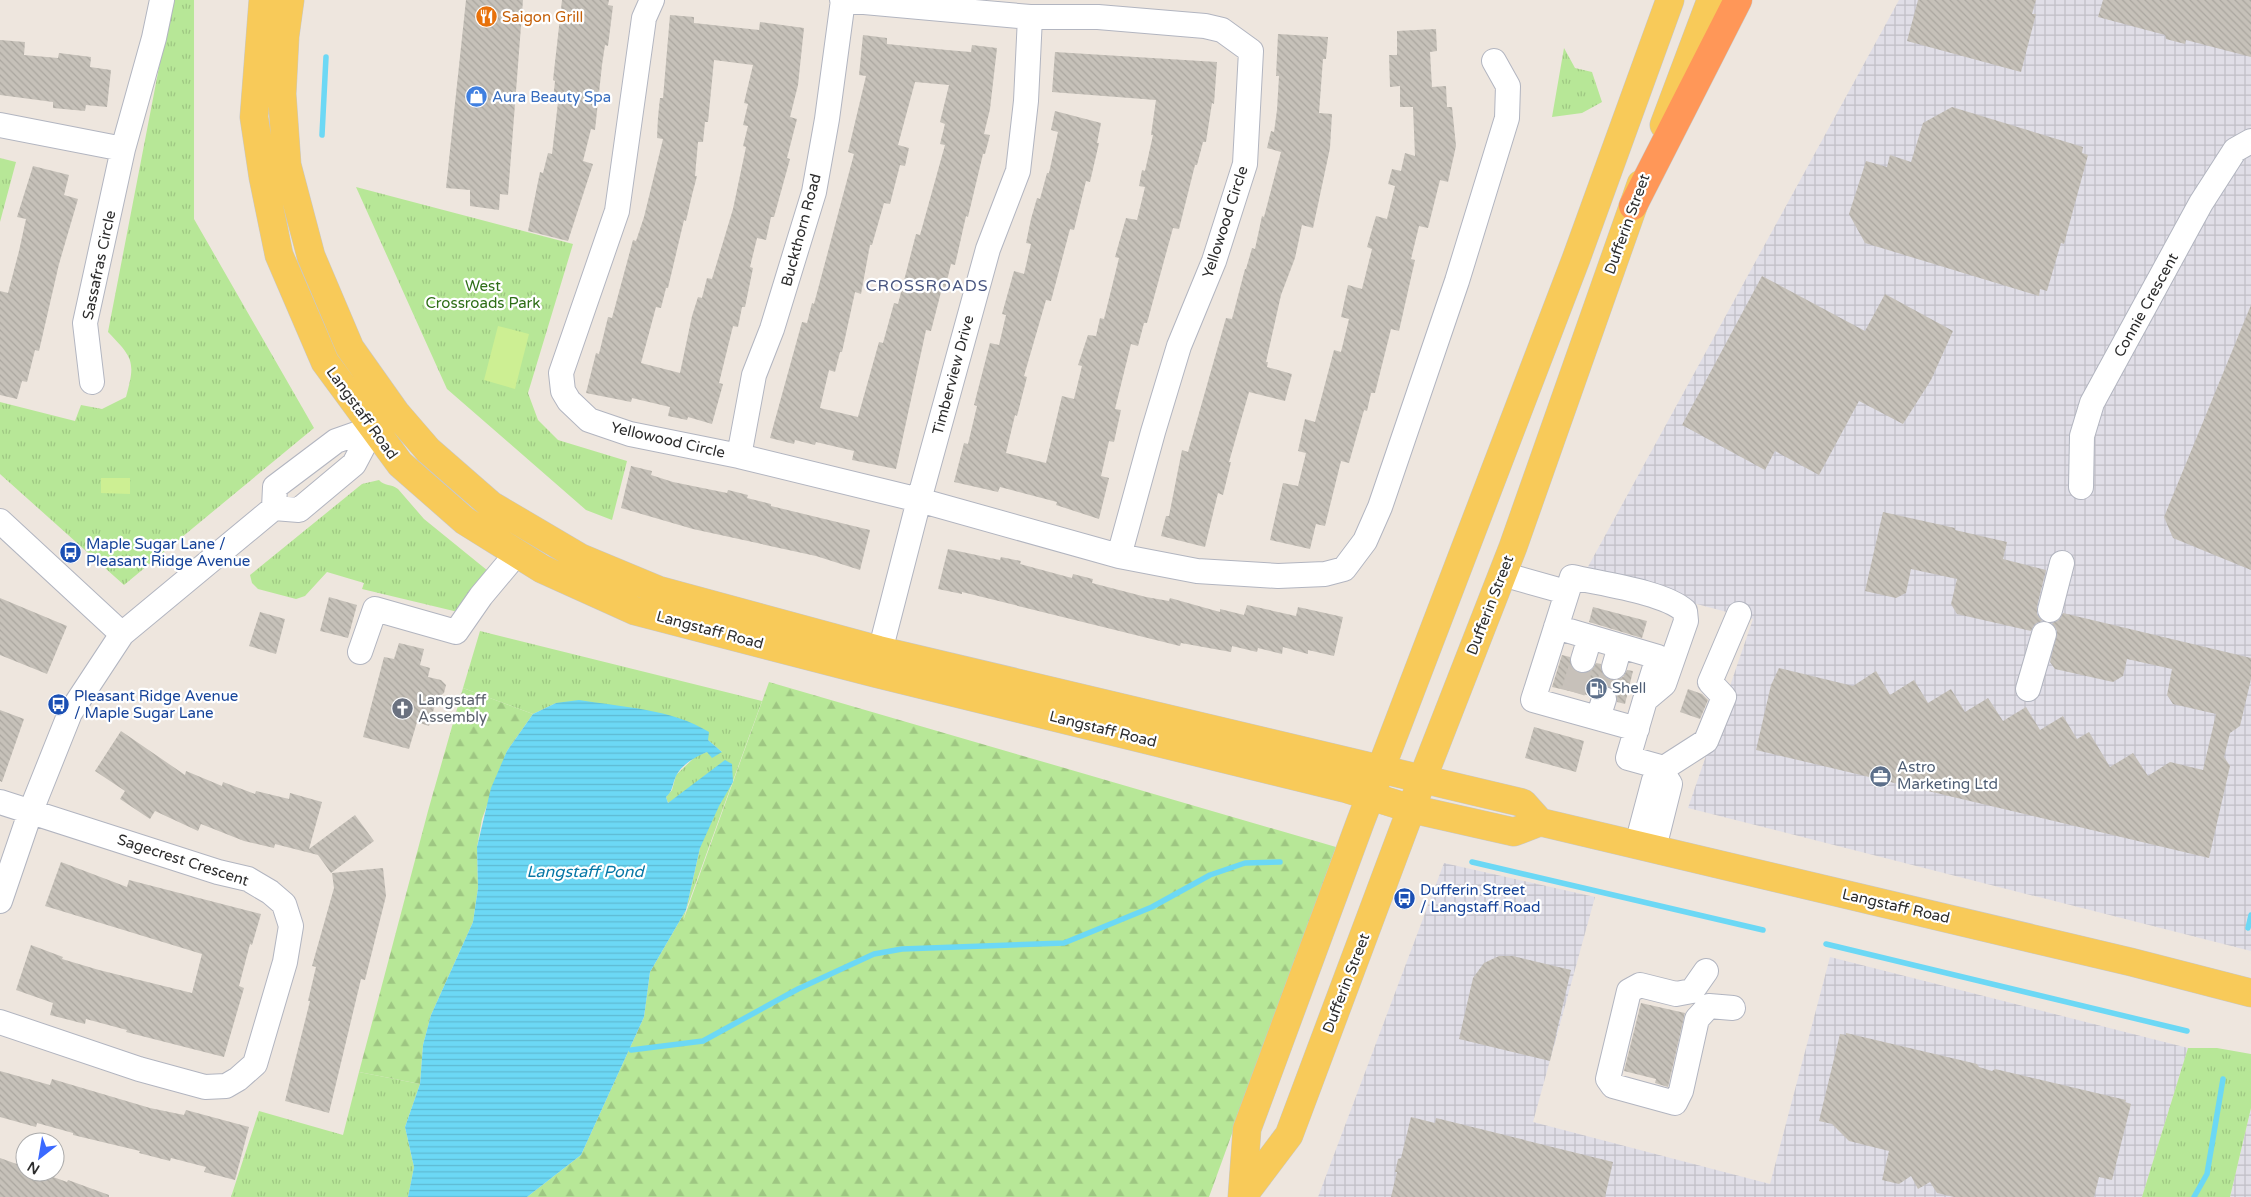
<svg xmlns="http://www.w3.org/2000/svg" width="2251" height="1197" viewBox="0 0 2251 1197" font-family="'Varela Round',sans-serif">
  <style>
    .industrial { fill: url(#industrial-grid) }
    .grass { fill: url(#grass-tufts) }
    .forest { fill: url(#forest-firs) }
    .pitch { fill: #cdef93 }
    .water { fill: url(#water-rules) }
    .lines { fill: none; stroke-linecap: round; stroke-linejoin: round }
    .stream { stroke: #6cd8f5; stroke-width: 5.5 }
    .building { fill: url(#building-back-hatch); fill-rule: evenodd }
    .minor-tunnel { stroke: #c7c1ba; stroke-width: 24; stroke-dasharray: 24 12; stroke-linecap: butt }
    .minor-casing { stroke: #b2b5c0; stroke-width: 26 }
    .major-casing { stroke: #c8c8c8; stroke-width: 29 }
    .highway-casing { stroke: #c8c8c8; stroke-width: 29 }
    .minor { stroke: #fff; stroke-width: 24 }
    .major { stroke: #f8ca59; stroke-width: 28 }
    .highway { stroke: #ff9758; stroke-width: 28 }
    .labels { text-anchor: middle; stroke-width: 4.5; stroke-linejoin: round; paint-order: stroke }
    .food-label { font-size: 15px; fill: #c56008; stroke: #fff; text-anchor: start }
    .shop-label { font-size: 15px; fill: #366cbe; stroke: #fff; text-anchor: start }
    .street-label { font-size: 15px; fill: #2c2c2c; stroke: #fff }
    .park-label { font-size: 15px; fill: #2e6e17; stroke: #fff }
    .transit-label { font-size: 15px; fill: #164399; stroke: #fff; text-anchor: start }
    .service-label { font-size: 15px; fill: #4e5e75; stroke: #fff; text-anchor: start }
    .worship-label { font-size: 15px; fill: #5b616d; stroke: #fff; text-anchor: start }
    .neighbourhood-label { font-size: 16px; letter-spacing: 1px; fill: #495680; stroke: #fff }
    .water-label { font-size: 16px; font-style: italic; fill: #0677a6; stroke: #fff }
  </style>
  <defs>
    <pattern id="industrial-grid" width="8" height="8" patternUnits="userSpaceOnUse" patternTransform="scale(1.25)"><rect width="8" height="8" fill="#e0dee7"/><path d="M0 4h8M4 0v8" fill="none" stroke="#c0bfc6"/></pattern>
    <pattern id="grass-tufts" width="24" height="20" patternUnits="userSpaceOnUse" patternTransform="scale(1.25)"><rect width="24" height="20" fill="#b7e797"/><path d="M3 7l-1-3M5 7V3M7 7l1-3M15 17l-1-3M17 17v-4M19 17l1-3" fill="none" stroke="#9ec682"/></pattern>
    <pattern id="forest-firs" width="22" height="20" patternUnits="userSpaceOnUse" patternTransform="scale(1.25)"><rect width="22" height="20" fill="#b7e797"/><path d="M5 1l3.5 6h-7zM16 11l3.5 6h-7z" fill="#9ec682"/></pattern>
    <pattern id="water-rules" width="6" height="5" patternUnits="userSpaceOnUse" patternTransform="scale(1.25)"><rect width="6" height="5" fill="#6cd8f5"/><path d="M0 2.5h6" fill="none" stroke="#5ebad2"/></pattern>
    <pattern id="building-back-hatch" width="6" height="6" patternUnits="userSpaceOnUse" patternTransform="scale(1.25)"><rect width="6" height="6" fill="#c6c1b9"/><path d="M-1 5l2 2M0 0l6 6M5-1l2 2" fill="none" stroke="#aaa69f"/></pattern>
  </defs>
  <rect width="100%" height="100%" fill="#eee6de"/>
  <path class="industrial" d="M1899,0H2251V951L1688,808L1753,619L1584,574Z
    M1444,863L1595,897L1533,1122L1770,1184L1830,957L2188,1048L2142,1197H1318Z
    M2251,1108V1197H2230Z"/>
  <path class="grass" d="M172,0H194V219L314,428L124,585L0,474V402L75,421L81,405L102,409L126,397C136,361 133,358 108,332Z
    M1564,48L1575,68L1592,72L1602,102L1582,113L1552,117Z
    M0,158L16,162L0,222Z
    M356,187L573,244L528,393L538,420L558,440L627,461L612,520L586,510L447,389Z
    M379,480C384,486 392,484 398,489L424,519L493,575L458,612L362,589L364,583L327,572L305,596L296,599L258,589L252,583L250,575L362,484Z
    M480,631L762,701L686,910L700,848L681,795L668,803L666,797L672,790L676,775L696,756L707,752H722L708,740L556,703L533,714L463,688Z
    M2188,1048H2217L2251,1054V1108L2230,1197H2142Z
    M359,1072L420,1084L405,1127L414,1167L408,1197H231L259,1111L343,1135Z"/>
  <path class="forest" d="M769,682L1336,847L1209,1197H527L581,1155L644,1017L650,972L686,910L683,921Z
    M463,688L533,714L507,751L482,819L477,847L478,888L473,922L431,1015L423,1045L420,1084L359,1072L428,811Z"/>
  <path class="pitch" d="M498,326L529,334L515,389L484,380Z
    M101,478H130V494L101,493Z"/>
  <path class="water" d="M579,700C622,707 672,709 709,732L708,740L722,752L712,758L707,752C696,756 681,765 676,776C672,785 673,791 666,797L668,803L725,760L732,764L733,782L719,806L700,848L686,910L650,972L644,1017L581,1155L527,1197H408L414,1167L405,1127L420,1084L423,1045L431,1015L473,922L478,888L477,847L491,788L507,751L533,714L556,703Z"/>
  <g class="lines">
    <path class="stream" d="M322,135L326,57
      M1472,862L1763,930
      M2248,928L2251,915
      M1826,944L2187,1031
      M631,1050L703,1041L798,989L874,954L902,949L1064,943L1152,907L1210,875L1245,863L1280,862
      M2194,1197L2207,1174L2223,1079"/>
  </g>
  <path class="building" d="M466,0H523L508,195L500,194L499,210L470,206V190L446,188Z
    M562,0H609L608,5L613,6L608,46L605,45L602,65L595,130L591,129L583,161L593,164L568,241L528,231L540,172L543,173L548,153L552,154L558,102L553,101L555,81L553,80Z
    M1918,0H2036L2032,14H2036L2021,72L1907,41Z
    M2103,0H2251V57L2186,40L2185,44L2166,39L2165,35L2098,17Z
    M670,15L694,17V23L759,30L760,22L804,28L798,85L790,117L797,119L787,158L790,159L774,217H771L766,240L757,238L750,267L753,268L745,307H742L738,327L733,326L719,383L723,384L712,424L688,417L687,420L668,416L670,407L632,398L631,402L586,393L596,353L599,354L608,317L612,318L633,240L636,241L644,217L663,139L657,138L658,117L660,98H663ZM714,60L753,65L744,103L748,104L743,125L748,126L743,146L746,147L733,209L712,279L707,278L702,298L698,297L692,316L680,373L641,363L656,307L661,308L666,288H668L684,220L686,221L692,195L697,176H695L698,142H703L705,122H708Z
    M1436,29L1437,51L1430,52L1432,87L1446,86L1447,107H1452L1456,146L1448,182L1440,180L1428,228L1419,226L1411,259L1415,260L1399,331L1391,329L1375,393H1371L1367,411L1364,410L1349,463L1341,461L1325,526L1316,524L1310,549L1270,540L1283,483L1298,486L1306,453L1298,451L1305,419L1315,422L1334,350L1341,352L1349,319L1341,317L1348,285L1362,289L1372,249L1367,247L1376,216L1387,219L1395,186L1388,184L1392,169L1401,171L1405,153L1415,156L1413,107H1400V86L1390,87L1389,55H1397V31Z
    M1278,34L1328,37L1326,59H1323L1319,113L1332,114L1330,148L1313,228L1302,225L1295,258L1281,295L1266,362H1268L1267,367L1292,374L1285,401L1249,392L1229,462H1231L1223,495L1218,493L1205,547L1161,536L1166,516H1169L1182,450L1188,452L1226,318L1232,319L1245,269H1246L1252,248L1255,249L1262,216L1264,217L1281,152L1267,148L1271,131L1274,132L1277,110L1279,76H1276Z
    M863,35L887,38V44L947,50L971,52L972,45L997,48L990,109L984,134L990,135L985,154H983L968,217L966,216L955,265L951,264L944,293L941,292L931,331L926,330L896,469L852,460L854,451L816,442L815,445L795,440L794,444L770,438L802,322L807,323L812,303L814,304L854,154L848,152L866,76L859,75ZM915,82L949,85L940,122L945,124L940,144L945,145L920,235L916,234L898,304L894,303L883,343L879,342L858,417L820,408L829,370L835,372L840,352H842L855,292L861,294L870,245H872L884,203L890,204L900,165L905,166L909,148L898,145Z
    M0,40L25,42L24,55L58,58L59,53L91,57L90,67L111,70L107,107L86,105L85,111L53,108V102L0,95Z
    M1055,52L1217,62L1214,104L1212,103L1206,142H1203L1197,165H1195L1179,229L1173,228L1147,323H1144L1138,346L1131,344L1115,409L1121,410L1114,442L1109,441L1101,476L1109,478L1099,519L1056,505L1057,502L1000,487L998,492L954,482L964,443L968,444L977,406L974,405L990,343L999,345L1006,315L1002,314L1014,271L1024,274L1031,244L1026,243L1031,219L1037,198L1040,199L1047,173H1049L1058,132L1051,130L1055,111L1101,123L1097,143H1099L1090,182L1086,181L1074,230L1070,229L1051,301L1046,300L1024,376L1027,377L1017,416L1015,415L1006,453L1046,463L1062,396L1074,399L1082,366L1078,365L1088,335L1096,336L1100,318L1104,319L1119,258L1115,257L1126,218L1137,220L1145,187L1139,186L1142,170L1145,171L1153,135H1151L1156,100L1052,92Z
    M1952,107L2083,147L2082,153L2088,155L2064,244L2061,243L2047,291L2040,289L2039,296L1865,243L1849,214L1866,161L1887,167L1890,155L1911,162L1923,123Z
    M33,166L69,175L64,195L78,199L59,264L39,351L35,350L27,382L22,381L17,399L0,395V291L8,293L19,251L26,219L17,217Z
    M1762,276L1865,331L1885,294L1953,331L1931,380L1903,424L1859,401L1819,475L1775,451L1765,470L1682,425Z
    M2251,305V570L2173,538L2164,517Z
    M631,466L652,471L651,475L673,482L727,493L728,490L748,495L747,498L771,504V506L870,530L860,570L816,556L693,529L621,508Z
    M1883,512L1955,528V530L2007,542L2003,559L2046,570L2037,607V614L2042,621L2035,624L2031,631L1957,614L1951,604L1957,579L1911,569L1906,593L1896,598L1865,591Z
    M948,549L1000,560L1001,557L1021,561L1020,564L1057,574L1072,578L1073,574L1093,579L1092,583L1146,597L1169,601L1170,598L1220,612V609L1244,615L1247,605L1296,616L1298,607L1343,617L1334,656L1308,650V654L1283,647L1282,654L1258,648L1257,652L1232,646L1231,652L1181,643L1180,646L962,592V594L938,589Z
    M329,597L357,605L348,638L320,631Z
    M0,598L67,626L47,674L0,655Z
    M1593,607L1647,621L1642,638L1589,622Z
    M260,612L285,619L276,654L249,646Z
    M2063,613L2251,658V679L2240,726L2230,733L2224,757L2230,766L2209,858L1756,750L1771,685L1779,668L1853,686L1876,671L1890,695L1914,680L1928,703L1951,689L1965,712L1988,698L2003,721L2026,707L2040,730L2063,716L2077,739L2089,732L2110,767L2133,753L2148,776L2170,762L2203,770L2216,714L2173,704L2167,695L2172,669L2127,659L2123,676L2113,682L2055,669L2050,662L2057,631L2052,623L2059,620Z
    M399,643L424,649L420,665L430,668L428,677L441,680L446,685L444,693L437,698L429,726L417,722L409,749L363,737L384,657L394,659Z
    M1562,655L1570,657L1573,669L1579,673L1592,670L1596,663L1601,664L1604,676L1611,680L1623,677L1627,670L1633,671L1625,704L1617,702L1614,690L1608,686L1595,689L1591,696L1552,687Z
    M1688,689L1702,694L1708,700L1700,719L1680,712Z
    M0,710L24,719L2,782L0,781Z
    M1534,727L1584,741L1576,772L1525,758Z
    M121,731L185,775L186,771L222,786L223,782L255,794L256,791L289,799L290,793L322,802L309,849L355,815L374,841L331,873L318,855L275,844L274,848L244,841L201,824L198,831L155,811L150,819L120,799L125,791L95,771Z
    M61,862L127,887L129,880L261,914L252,945L250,944L239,986L244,988L224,1057L126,1032L127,1030L86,1019L85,1024L50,1015L53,1003L16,990L31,945L63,957L62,959L99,970L192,993L202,954L45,906Z
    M383,868L386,896L365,980L361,979L329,1113L285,1101L310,1001H308L316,967L312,966L334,888L332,873Z
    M1499,956H1513L1571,970L1550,1061L1459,1039L1473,978L1484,963Z
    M1641,1003L1685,1013L1668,1087L1655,1083L1656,1079L1624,1071Z
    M1846,1033L1977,1064L1979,1067L1992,1071L1995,1069L2126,1100L2125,1102L2131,1104L2112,1180L2099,1177L2094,1197H1954L1937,1193L1930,1182L1918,1189L1911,1176L1899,1184L1882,1180L1889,1151L1849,1141L1832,1124L1819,1121L1840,1034L1846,1035Z
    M0,1071L50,1085L52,1079L150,1108L184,1115L186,1110L249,1127L235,1180L204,1172L206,1167L171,1158L170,1161L139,1153L140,1151L73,1135V1133L37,1123L36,1127L0,1117Z
    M1411,1117L1435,1123L1436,1118L1613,1162L1605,1197H1391L1397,1172H1395L1398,1159L1401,1158Z
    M0,1158L25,1167V1172H39L67,1182L68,1180L109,1195V1197H0Z"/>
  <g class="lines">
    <path class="minor-tunnel" d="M1573,692L1583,660
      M1604,699L1614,667"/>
    <defs>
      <path id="minor" d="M652,0L644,18L617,211L561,373L563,391L569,401L589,420L630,434L739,456L919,500L1119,556L1197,571L1278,576L1325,574L1344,569L1365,541L1380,507L1457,281L1507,118L1508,86L1494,61
        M842,0L1030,17H1098L1205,26L1222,30L1251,51L1245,164L1214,261L1179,346L1153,432L1119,556
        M0,125L123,149
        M92,382L85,323L123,149L154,38L162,0
        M739,456L754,375L772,329L814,192L827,119L843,0
        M2081,487L2082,436L2092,403L2201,203L2235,150L2251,141
        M274,508L275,487L336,441L373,428L380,424
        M0,521L122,634
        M1502,574L1566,592
        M2050,610L2062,563
        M1556,627L1658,657L1649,686
        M360,652L375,609L456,632L481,596L517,553
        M1583,660L1590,637
        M876,667L919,500L988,249L1018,171L1026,101L1030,17
        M1614,667L1620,646
        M2028,689L2044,634
        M1598,718L1604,699
        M1637,729L1533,700L1572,577C1602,584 1664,592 1685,611L1686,621L1664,684L1645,700L1628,758L1664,768
        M0,802L218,872L248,879L270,892L284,904L291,926L285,962L255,1064L238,1079L226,1086L205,1087L139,1069L0,1022
        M1637,844L1654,780L1663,773L1664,768L1706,741L1724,697L1710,682L1739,614
        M1654,848L1670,784L1663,773
        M0,901L30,813L70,713L122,634L274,508L299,510L354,464L373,428
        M1706,971L1692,991L1676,994L1640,985L1629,991L1608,1079L1613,1086L1675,1103L1681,1091L1697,1019L1709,1006L1733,1008"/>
      <path id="major" d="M263,0L254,117L263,177L279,255L325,362L400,464L465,521L542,569L635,611L874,673L1347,789L1412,809L1514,832L1540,822
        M290,0L285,36L282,94L287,165L311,256L350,348L396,413L428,450L491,505L581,558L658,590L879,650L1523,803L1540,822L2131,962L2251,993
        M1664,125L1711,0
        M1243,1196L1289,1135L1422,780L1513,547L1641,184
        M1242,1197L1247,1129L1360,823L1576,259L1670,0"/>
      <path id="highway" d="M1633,206L1738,0"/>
    </defs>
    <use href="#minor" class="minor-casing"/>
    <use href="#major" class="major-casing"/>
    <use href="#highway" class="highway-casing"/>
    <use href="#minor" class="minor"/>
    <use href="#major" class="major"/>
    <use href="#highway" class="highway"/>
  </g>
  <defs>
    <symbol id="restaurant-disc" viewBox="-11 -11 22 22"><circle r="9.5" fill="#e8710a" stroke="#fff"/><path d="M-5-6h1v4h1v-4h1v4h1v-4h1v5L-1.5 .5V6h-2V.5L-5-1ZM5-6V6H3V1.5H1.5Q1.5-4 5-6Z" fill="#fff"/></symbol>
    <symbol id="shop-disc" viewBox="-11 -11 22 22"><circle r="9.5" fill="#3f7fe0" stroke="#fff"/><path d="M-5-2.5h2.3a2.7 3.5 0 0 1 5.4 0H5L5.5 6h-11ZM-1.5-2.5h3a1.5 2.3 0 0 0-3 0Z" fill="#fff"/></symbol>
    <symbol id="bus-disc" viewBox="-11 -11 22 22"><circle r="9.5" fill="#1a4fb4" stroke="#fff"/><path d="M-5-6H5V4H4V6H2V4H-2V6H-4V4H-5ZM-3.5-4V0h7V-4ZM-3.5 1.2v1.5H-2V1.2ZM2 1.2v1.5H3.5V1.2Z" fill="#fff"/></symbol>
    <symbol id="fuel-disc" viewBox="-11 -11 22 22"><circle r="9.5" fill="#5c6f8a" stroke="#fff"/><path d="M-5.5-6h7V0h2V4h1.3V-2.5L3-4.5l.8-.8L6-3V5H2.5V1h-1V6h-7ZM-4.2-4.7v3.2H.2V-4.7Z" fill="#fff"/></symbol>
    <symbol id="church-disc" viewBox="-11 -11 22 22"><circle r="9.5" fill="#6b7280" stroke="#fff"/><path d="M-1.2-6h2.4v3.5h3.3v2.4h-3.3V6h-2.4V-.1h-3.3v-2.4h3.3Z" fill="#fff"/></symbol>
    <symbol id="office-disc" viewBox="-11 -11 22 22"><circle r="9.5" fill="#5c6f8a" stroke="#fff"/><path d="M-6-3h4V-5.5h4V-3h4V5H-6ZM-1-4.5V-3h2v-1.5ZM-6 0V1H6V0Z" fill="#fff"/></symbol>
  </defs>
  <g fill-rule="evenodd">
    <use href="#restaurant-disc" x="474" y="4" width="25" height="25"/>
    <use href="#shop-disc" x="464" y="84" width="25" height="25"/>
    <use href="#bus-disc" x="58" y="540" width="25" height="25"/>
    <use href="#fuel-disc" x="1584" y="676" width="25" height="25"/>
    <use href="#bus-disc" x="46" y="692" width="25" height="25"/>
    <use href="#church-disc" x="390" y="696" width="25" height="25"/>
    <use href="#office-disc" x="1868" y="764" width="25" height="25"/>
    <use href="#bus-disc" x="1392" y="886" width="25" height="25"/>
  </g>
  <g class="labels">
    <g class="food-label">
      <text x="502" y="22">Saigon Grill</text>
    </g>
    <g class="shop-label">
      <text x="492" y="102">Aura Beauty Spa</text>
    </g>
    <g class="street-label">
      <text transform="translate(1225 222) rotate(-72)" y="5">Yellowood Circle</text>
      <text transform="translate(1627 224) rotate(-70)" y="5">Dufferin Street</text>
      <text transform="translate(801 230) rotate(-75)" y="5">Buckthorn Road</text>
      <text transform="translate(99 265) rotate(-78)" y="5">Sassafras Circle</text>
      <text transform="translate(2146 305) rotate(-61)" y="5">Connie Crescent</text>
      <text transform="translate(953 375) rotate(-75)" y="5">Timberview Drive</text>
      <text transform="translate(362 413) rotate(54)" y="5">Langstaff Road</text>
      <text transform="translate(668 440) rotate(13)" y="5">Yellowood Circle</text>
      <text transform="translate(1490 605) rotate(-69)" y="5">Dufferin Street</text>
      <text transform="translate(710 630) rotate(15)" y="5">Langstaff Road</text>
      <text transform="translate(1103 729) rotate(14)" y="5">Langstaff Road</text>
      <text transform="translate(183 860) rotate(18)" y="5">Sagecrest Crescent</text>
      <text transform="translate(1896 906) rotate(13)" y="5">Langstaff Road</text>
      <text transform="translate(1346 983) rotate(-69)" y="5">Dufferin Street</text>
    </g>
    <g class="park-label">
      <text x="483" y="291">West<tspan x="483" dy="17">Crossroads Park</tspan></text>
    </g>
    <g class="transit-label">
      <text x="86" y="549">Maple Sugar Lane /<tspan x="86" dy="17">Pleasant Ridge Avenue</tspan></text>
      <text x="74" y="701">Pleasant Ridge Avenue<tspan x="74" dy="17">/ Maple Sugar Lane</tspan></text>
      <text x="1420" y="895">Dufferin Street<tspan x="1420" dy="17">/ Langstaff Road</tspan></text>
    </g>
    <g class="service-label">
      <text x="1612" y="693">Shell</text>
      <text x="1897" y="772">Astro<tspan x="1897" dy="17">Marketing Ltd</tspan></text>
    </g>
    <g class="worship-label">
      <text x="418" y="705">Langstaff<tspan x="418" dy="17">Assembly</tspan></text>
    </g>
    <g class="neighbourhood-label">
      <text x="927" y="291">CROSSROADS</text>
    </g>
    <g class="water-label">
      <text x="585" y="877">Langstaff Pond</text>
    </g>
  </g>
  <g transform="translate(40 1157) rotate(211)"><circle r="24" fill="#ffffff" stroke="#ababab"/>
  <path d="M0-4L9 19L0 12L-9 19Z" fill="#3a69ff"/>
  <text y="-8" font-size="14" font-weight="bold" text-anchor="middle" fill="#2c2c2c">N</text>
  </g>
</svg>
